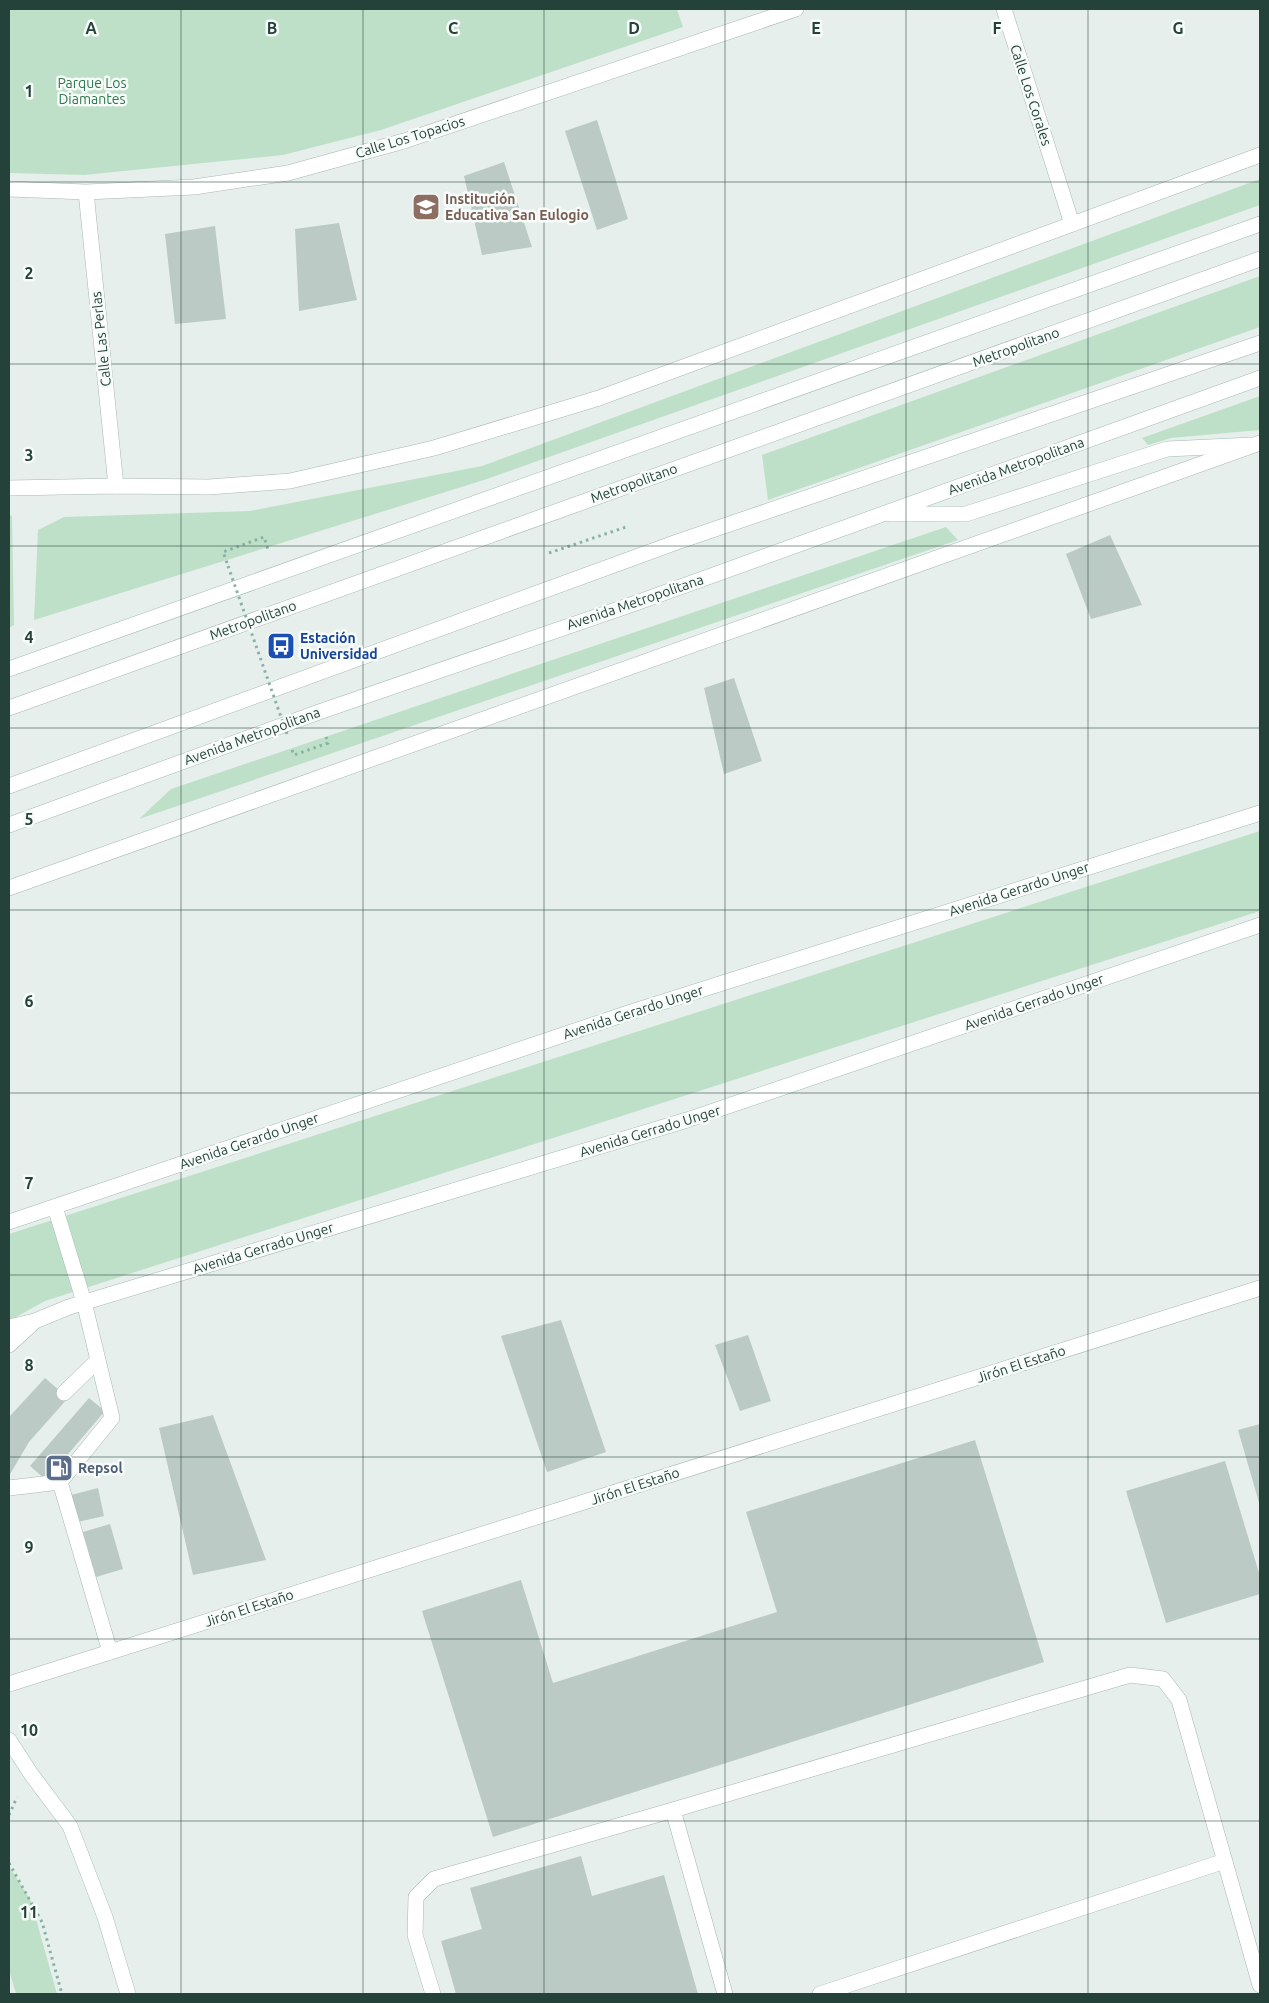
<svg xmlns="http://www.w3.org/2000/svg" width="1269" height="2003" viewBox="0 0 1269 2003" font-family="Ubuntu,sans-serif">
  <style>
    .green { fill: #bfe0c8 }
    .building { fill: #bbcac4 }
    .lines { fill: none; stroke-linecap: round; stroke-linejoin: round }
    .service-casing { stroke: #a8b8b2; stroke-width: 16 }
    .minor-casing { stroke: #a8b8b2; stroke-width: 16 }
    .tertiary-casing { stroke: #a8b8b2; stroke-width: 16 }
    .secondary-casing { stroke: #a4bbb3; stroke-width: 16 }
    .path { stroke: #86b3a5; stroke-width: 3; stroke-dasharray: 2.5 4; stroke-linecap: butt }
    .service { stroke: #fff; stroke-width: 15 }
    .minor { stroke: #fff; stroke-width: 15 }
    .tertiary { stroke: #fff; stroke-width: 15 }
    .secondary { stroke: #fff; stroke-width: 15 }
    .path-bridge { stroke: #86b3a5; stroke-width: 3; stroke-dasharray: 2.5 4; stroke-linecap: butt }
    .grid { fill: none; stroke: #24423a; stroke-width: 1; stroke-opacity: 0.55 }
    .labels { text-anchor: middle; stroke-width: 5; stroke-linejoin: round; paint-order: stroke }
    .park-label { font-size: 14px; fill: #2d7a4b; stroke: #f7fbf9 }
    .street-label { font-size: 14px; fill: #24423a; stroke: #f7fbf9 }
    .education-label { font-size: 14px; font-weight: bold; fill: #785e54; stroke: #f7fbf9; text-anchor: start }
    .transit-label { font-size: 14px; font-weight: bold; fill: #164399; stroke: #f7fbf9; text-anchor: start }
    .service-label { font-size: 14px; font-weight: bold; fill: #4e5e75; stroke: #f7fbf9; text-anchor: start }
    .grid-label { font-size: 16px; text-anchor: middle; font-weight: bold; fill: #24423a; stroke: #f7fbf9; stroke-width: 5; stroke-linejoin: round; paint-order: stroke }
  </style>
  <rect width="100%" height="100%" fill="#e6efeb"/>
  <path class="green" d="M9,9H677L683,27L381,130L283,155L84,175L9,173Z
    M1260,179V205L484,480L34,620L38,530L64,517L250,511L482,466Z
    M1260,276V327L768,500L762,455Z
    M1260,396V430L1171,438L1148,445L1142,438Z
    M9,515L12,516L14,625L9,628Z
    M946,527L958,540L139,819L171,789Z
    M1260,831V911L45,1301L9,1321V1234Z
    M9,1866L31,1901L57,1994H16L9,1970Z"/>
  <path class="building" d="M597,120L628,219L597,230L565,131Z
    M504,162L532,247L482,255L464,176Z
    M339,223L357,300L299,311L295,229Z
    M215,226L226,319L175,324L165,234Z
    M1110,535L1142,605L1091,619L1066,554Z
    M734,678L762,761L724,774L704,688Z
    M561,1320L606,1452L547,1472L501,1336Z
    M748,1335L771,1401L740,1411L715,1345Z
    M45,1378L68,1398L29,1442L9,1476V1417Z
    M89,1398L105,1411L46,1480L30,1466Z
    M213,1415L266,1560L193,1575L159,1428Z
    M1260,1424V1506L1238,1430Z
    M975,1440L1044,1662L493,1837L422,1611L521,1580L553,1683L777,1612L746,1512Z
    M1225,1461L1260,1576V1594L1166,1623L1126,1491Z
    M98,1488L104,1516L78,1522L71,1495Z
    M110,1524L123,1569L96,1577L83,1532Z
    M581,1856L592,1896L664,1875L698,1994H456L441,1941L482,1929L470,1888Z"/>
  <g class="lines">
    <defs>
      <path id="service" d="M9,708L1260,259
        M9,786L677,542L1260,343
        M64,1393L98,1360L84,1302
        M60,1482L110,1652
        M9,1488L60,1482L112,1418L98,1360
        M673,1810L1130,1675L1163,1679L1179,1700L1260,1985
        M433,1994L415,1935L416,1897L434,1879L673,1810L725,1994
        M820,1994L1225,1861"/>
      <path id="minor" d="M1004,9L1072,224
        M9,189L86,192L194,187L288,173L404,141L796,9
        M86,192L116,486
        M9,1327L35,1321
        M9,1684L1260,1288"/>
      <path id="tertiary" d="M9,488L116,486L209,487L290,481L434,448L599,398L1260,155
        M9,888L1260,443"/>
      <path id="secondary" d="M890,514H966L1167,449L1252,445
        M9,669L1260,224
        M9,825L319,712L636,603L1260,378
        M55,1207L84,1302
        M9,1222L631,1012L1260,813
        M9,1345L35,1321L69,1307L687,1120L1260,925
        M9,1740L31,1774L70,1826L105,1917L128,1994"/>
    </defs>
    <use href="#service" class="service-casing"/>
    <use href="#minor" class="minor-casing"/>
    <use href="#tertiary" class="tertiary-casing"/>
    <use href="#secondary" class="secondary-casing"/>
    <path class="path" d="M549,553L626,527
      M227,563L223,552L264,537L268,550
      M292,750L294,755L328,743L326,737
      M9,1815L17,1797
      M9,1863L42,1922L62,1994"/>
    <use href="#service" class="service"/>
    <use href="#minor" class="minor"/>
    <use href="#tertiary" class="tertiary"/>
    <use href="#secondary" class="secondary"/>
    <path class="path-bridge" d="M228,566L288,737"/>
  </g>
  <path class="grid" d="M181,9V1994M363,9V1994M544,9V1994M725,9V1994M906,9V1994M1088,9V1994M9,182H1260M9,364H1260M9,546H1260M9,728H1260M9,910H1260M9,1093H1260M9,1275H1260M9,1457H1260M9,1639H1260M9,1821H1260"/>
  <defs>
    <symbol id="school-square" viewBox="-11 -11 22 22"><rect x="-9" y="-9" width="18" height="18" rx="4" fill="#8d6e63" stroke="#f7fbf9"/><path d="M0-5L7-2L0 1L-7-2ZM-4 1L0 2.5L4 1V4Q0 6-4 4Z" fill="#fff"/></symbol>
    <symbol id="bus-square" viewBox="-11 -11 22 22"><rect x="-9" y="-9" width="18" height="18" rx="4" fill="#1a4fb4" stroke="#f7fbf9"/><path d="M-5-6H5V4H4V6H2V4H-2V6H-4V4H-5ZM-3.5-4V0h7V-4ZM-3.5 1.2v1.5H-2V1.2ZM2 1.2v1.5H3.5V1.2Z" fill="#fff"/></symbol>
    <symbol id="fuel-square" viewBox="-11 -11 22 22"><rect x="-9" y="-9" width="18" height="18" rx="4" fill="#5c6f8a" stroke="#f7fbf9"/><path d="M-5.5-6h7V0h2V4h1.3V-2.5L3-4.5l.8-.8L6-3V5H2.5V1h-1V6h-7ZM-4.2-4.7v3.2H.2V-4.7Z" fill="#fff"/></symbol>
  </defs>
  <g fill-rule="evenodd">
    <use href="#school-square" x="410" y="191" width="32" height="32"/>
    <use href="#bus-square" x="265" y="630" width="32" height="32"/>
    <use href="#fuel-square" x="43" y="1452" width="32" height="32"/>
  </g>
  <g class="labels">
    <g class="park-label">
      <text x="92" y="88">Parque Los<tspan x="92" dy="16">Diamantes</tspan></text>
    </g>
    <g class="street-label">
      <text transform="translate(1031 95) rotate(72)" y="5">Calle Los Corales</text>
      <text transform="translate(410 137) rotate(-17)" y="5">Calle Los Topacios</text>
      <text transform="translate(101 339) rotate(-96)" y="5">Calle Las Perlas</text>
      <text transform="translate(1016 347) rotate(-20)" y="5">Metropolitano</text>
      <text transform="translate(1016 466) rotate(-20)" y="5">Avenida Metropolitana</text>
      <text transform="translate(634 483) rotate(-20)" y="5">Metropolitano</text>
      <text transform="translate(635 602) rotate(-19)" y="5">Avenida Metropolitana</text>
      <text transform="translate(253 620) rotate(-20)" y="5">Metropolitano</text>
      <text transform="translate(252 736) rotate(-20)" y="5">Avenida Metropolitana</text>
      <text transform="translate(1019 889) rotate(-18)" y="5">Avenida Gerardo Unger</text>
      <text transform="translate(1034 1002) rotate(-19)" y="5">Avenida Gerrado Unger</text>
      <text transform="translate(633 1012) rotate(-18)" y="5">Avenida Gerardo Unger</text>
      <text transform="translate(650 1131) rotate(-17)" y="5">Avenida Gerrado Unger</text>
      <text transform="translate(249 1141) rotate(-19)" y="5">Avenida Gerardo Unger</text>
      <text transform="translate(263 1248) rotate(-17)" y="5">Avenida Gerrado Unger</text>
      <text transform="translate(1021 1364) rotate(-18)" y="5">Jirón El Estaño</text>
      <text transform="translate(635 1486) rotate(-18)" y="5">Jirón El Estaño</text>
      <text transform="translate(249 1608) rotate(-18)" y="5">Jirón El Estaño</text>
    </g>
    <g class="education-label">
      <text x="445" y="204">Institución<tspan x="445" dy="16">Educativa San Eulogio</tspan></text>
    </g>
    <g class="transit-label">
      <text x="300" y="643">Estación<tspan x="300" dy="16">Universidad</tspan></text>
    </g>
    <g class="service-label">
      <text x="78" y="1473">Repsol</text>
    </g>
  </g>
  <g class="grid-label">
    <text x="91" y="34">A</text>
    <text x="272" y="34">B</text>
    <text x="453" y="34">C</text>
    <text x="634" y="34">D</text>
    <text x="816" y="34">E</text>
    <text x="997" y="34">F</text>
    <text x="1178" y="34">G</text>
    <text x="29" y="97">1</text>
    <text x="29" y="279">2</text>
    <text x="29" y="461">3</text>
    <text x="29" y="643">4</text>
    <text x="29" y="825">5</text>
    <text x="29" y="1007">6</text>
    <text x="29" y="1189">7</text>
    <text x="29" y="1371">8</text>
    <text x="29" y="1553">9</text>
    <text x="29" y="1736">10</text>
    <text x="29" y="1918">11</text>
  </g>
  <rect width="1269" height="2003" fill="none" stroke="#24423a" stroke-width="20"/>
</svg>
